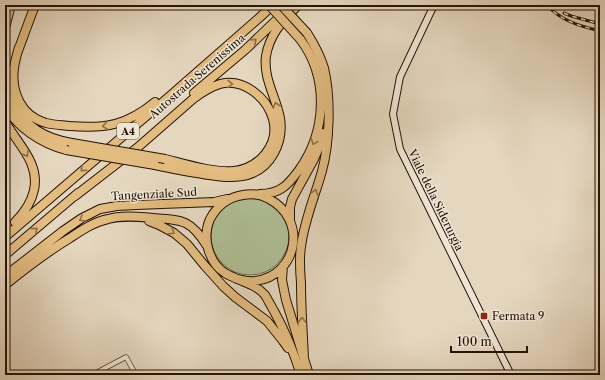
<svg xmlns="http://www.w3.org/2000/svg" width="605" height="380" viewBox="0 0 605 380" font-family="'Libre Caslon Text',serif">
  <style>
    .green { fill: #b0bf95; stroke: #6a684b }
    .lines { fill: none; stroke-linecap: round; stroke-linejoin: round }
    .street-casing { stroke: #554230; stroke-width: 5.5 }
    .secondary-casing { stroke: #251101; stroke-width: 8 }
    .highway-casing { stroke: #251101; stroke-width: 10 }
    .street { stroke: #eee5d5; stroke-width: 4 }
    .secondary { stroke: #eee5d5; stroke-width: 6 }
    .highway { stroke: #e2bc80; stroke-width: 8 }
    .rail-casing { stroke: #251101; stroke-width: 3 }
    .rail { stroke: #eee5d5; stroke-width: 1.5; stroke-dasharray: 4.5; stroke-linecap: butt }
    .highway-bridge-casing { stroke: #251101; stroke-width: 10; stroke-linecap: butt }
    .highway-bridge { stroke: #e2bc80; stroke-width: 8 }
    .oneway { stroke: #8d6f47 }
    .poi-dot { fill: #8f2418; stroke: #eee5d5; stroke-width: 1.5 }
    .labels { text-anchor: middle; stroke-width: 3; stroke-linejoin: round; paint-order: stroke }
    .shield { fill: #eee5d5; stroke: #615141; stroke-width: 1 }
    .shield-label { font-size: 10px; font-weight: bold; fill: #251101 }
    .street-label { font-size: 11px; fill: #251101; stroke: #eee5d5 }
    .poi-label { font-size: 11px; fill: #251101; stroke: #eee5d5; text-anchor: start }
  </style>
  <rect width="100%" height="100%" fill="#e5d7bf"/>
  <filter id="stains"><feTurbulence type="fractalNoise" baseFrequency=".005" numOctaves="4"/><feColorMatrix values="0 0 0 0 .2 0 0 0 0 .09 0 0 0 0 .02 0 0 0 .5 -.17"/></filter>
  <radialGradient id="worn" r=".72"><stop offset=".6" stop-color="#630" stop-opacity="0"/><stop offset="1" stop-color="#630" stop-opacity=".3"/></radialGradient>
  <path class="green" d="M211 236a39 39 0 1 1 78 0a39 39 0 1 1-78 0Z"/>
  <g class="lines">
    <defs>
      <path id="street" d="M92,375L126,357L136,375"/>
      <path id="secondary" d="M434,5L400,77L393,114L400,149L511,375"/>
      <path id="highway" d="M5,28L11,5
        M19,47C17,54 15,61 14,68C11,92 21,116 46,123C54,125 62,125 70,126C106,129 127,125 155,102
        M18,51L35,5
        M10,71C7,83 8,93 14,104C25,127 47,139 72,143
        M194,93L245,50L292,5
        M5,103C14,127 43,144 66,150
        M5,121C17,144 40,162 34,190C31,204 24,213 15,222
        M155,165C169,168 183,171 197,173C226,178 257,184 274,153C280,142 282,130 280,118C276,97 263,78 266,56C270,33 283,21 298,5
        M260,194C280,194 288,185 299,170C327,131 329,77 300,39
        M75,196L137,148L193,99C201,93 210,87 220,84C243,78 267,97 273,119C280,145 259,168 234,171C214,173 185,164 165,159
        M290,219V207L292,199L314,159L323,138L324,133
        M149,221L159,225L174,233L187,244L205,266L223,286L235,297L267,321L283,341L288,348
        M5,237L171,95L259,18L273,5
        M5,255L78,193
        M283,266L282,280L286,300L309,375
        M5,276L63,231L82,218L100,209L117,206L136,205L214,202L227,199
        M237,279C243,280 249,282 255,281C298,276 308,219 269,199C260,194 253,193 243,195C229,197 217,206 210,219C202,237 208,262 225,273C238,281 255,283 265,295C268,300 271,306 274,311C285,331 294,353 301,375
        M5,285C26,268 47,252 70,238C82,230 94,222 108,219C123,215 139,217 154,218C183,220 191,220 207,246
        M304,359C303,334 301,309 301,283C300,271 299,259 301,247C304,221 315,196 322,171C330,142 331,97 324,68C320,55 314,44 307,33"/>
    </defs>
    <use href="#street" class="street-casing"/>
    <use href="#secondary" class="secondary-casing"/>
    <use href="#highway" class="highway-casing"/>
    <use href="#street" class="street"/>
    <use href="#secondary" class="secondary"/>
    <use href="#highway" class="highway"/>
    <defs>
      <path id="rail" d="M547,5C561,21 580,26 600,31
        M564,13L571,16L600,24"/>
    </defs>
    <use href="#rail" class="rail-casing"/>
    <use href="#rail" class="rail"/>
    <defs>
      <path id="highway-bridge" d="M269,5L300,39
        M281,5L307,33
        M72,143L165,159
        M66,150L155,165"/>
    </defs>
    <use href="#highway-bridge" class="highway-bridge-casing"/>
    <use href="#highway-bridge" class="highway-bridge"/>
  </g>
  <defs><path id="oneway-chevron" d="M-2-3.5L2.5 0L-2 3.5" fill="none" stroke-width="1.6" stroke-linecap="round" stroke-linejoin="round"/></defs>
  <g class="oneway">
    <use href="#oneway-chevron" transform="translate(254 41) rotate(-42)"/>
    <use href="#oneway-chevron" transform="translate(230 84) rotate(1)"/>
    <use href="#oneway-chevron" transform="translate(276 105) rotate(-109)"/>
    <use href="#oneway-chevron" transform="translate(105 126) rotate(172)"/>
    <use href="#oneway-chevron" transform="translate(314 142) rotate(110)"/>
    <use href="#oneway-chevron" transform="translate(26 154) rotate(59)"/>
    <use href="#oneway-chevron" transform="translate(83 169) rotate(139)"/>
    <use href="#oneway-chevron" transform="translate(315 192) rotate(-72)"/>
    <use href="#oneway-chevron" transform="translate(82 219) rotate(150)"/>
    <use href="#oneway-chevron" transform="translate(35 230) rotate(-40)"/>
    <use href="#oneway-chevron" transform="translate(172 232) rotate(32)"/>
    <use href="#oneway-chevron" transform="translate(302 320) rotate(-92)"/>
  </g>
  <rect class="poi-dot" x="480" y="312" width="8" height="8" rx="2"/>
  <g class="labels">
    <rect class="shield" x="117" y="123" width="22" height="16" rx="3"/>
    <g class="shield-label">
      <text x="128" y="135">A4</text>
    </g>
    <g class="street-label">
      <text transform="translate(197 76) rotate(-41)" y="4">Autostrada Serenissima</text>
      <text transform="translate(154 194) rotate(-3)" y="4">Tangenziale Sud</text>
      <text transform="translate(436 200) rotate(64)" y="4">Viale della Siderurgia</text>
    </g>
    <g class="poi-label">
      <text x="492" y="320">Fermata 9</text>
    </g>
  </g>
  <rect width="605" height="380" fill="none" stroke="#e5d7bf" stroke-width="20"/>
  <rect x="6" y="6" width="593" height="368" fill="none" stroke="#251101" stroke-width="2"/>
  <rect x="10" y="10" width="585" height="360" fill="none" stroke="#251101"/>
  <path d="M451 346v6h76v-6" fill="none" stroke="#251101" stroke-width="2"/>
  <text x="457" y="346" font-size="12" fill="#251101" stroke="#eee5d5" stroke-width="3" paint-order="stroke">100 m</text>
  <rect width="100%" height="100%" filter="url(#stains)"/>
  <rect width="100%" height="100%" fill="url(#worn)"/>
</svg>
